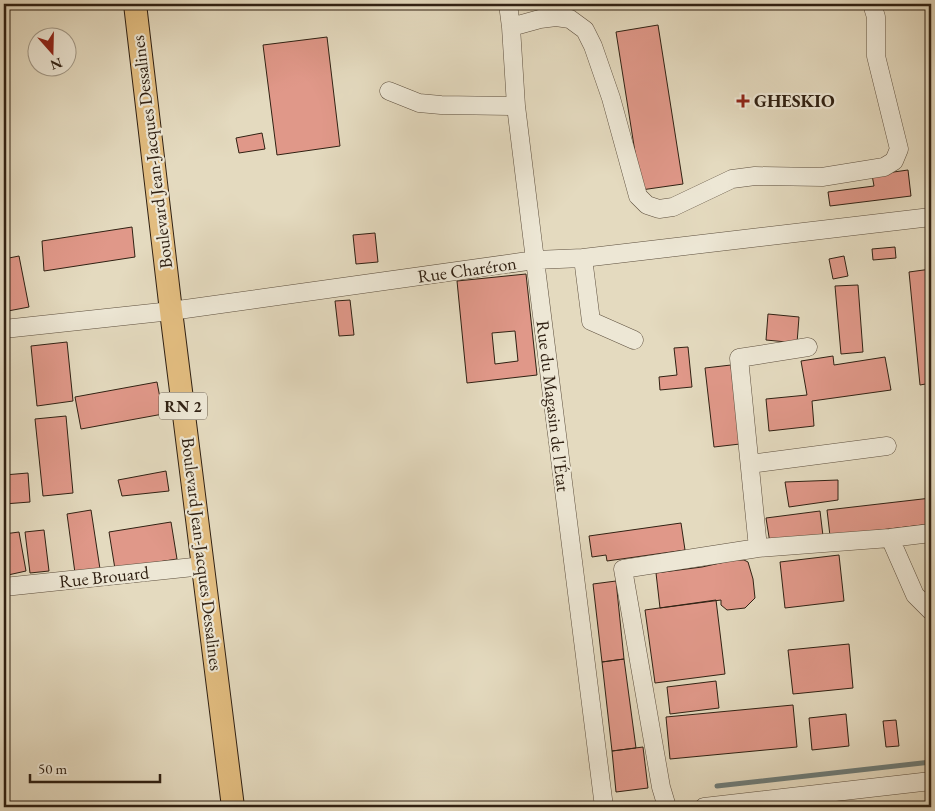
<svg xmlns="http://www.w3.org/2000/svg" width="935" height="811" viewBox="0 0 935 811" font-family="'EB Garamond',serif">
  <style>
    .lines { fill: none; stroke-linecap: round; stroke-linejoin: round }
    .stream { stroke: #6e7c78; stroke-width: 5 }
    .building { fill: #e09889; stroke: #302113; fill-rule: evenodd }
    .minor-casing { stroke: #5d4f3e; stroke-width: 19 }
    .major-casing { stroke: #302113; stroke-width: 24 }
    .minor { stroke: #ede7d5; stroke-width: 18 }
    .major { stroke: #e2bd80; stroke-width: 22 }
    .poi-dot { fill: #8f2418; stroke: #ede7d5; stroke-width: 2 }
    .labels { text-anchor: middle; stroke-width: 4.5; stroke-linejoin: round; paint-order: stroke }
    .shield { fill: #ede7d5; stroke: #695c4d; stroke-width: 1 }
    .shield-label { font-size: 16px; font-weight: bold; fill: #302113 }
    .poi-label { font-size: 18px; font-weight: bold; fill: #302113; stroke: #ede7d5; text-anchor: start }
    .street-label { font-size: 18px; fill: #302113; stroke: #ede7d5 }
  </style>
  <rect width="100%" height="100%" fill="#e4dabf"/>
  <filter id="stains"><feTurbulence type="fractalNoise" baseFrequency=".004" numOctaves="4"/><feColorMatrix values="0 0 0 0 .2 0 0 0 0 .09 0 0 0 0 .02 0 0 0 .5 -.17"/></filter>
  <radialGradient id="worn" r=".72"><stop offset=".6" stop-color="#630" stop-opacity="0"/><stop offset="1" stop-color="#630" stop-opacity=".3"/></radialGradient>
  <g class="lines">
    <path class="stream" d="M717,786L931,762"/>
  </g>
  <path class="building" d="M551,4H628L551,12Z
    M658,25L683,184L641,190L616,32Z
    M327,37L340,146L277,155L263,45Z
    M262,133L265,149L239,153L236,138Z
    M908,170L911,196L830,206L828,192L874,186L872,175Z
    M132,227L135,257L44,271L42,241Z
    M375,233L378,262L356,264L353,235Z
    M895,247L896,258L873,260L872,249Z
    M19,256L29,307L8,311L4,293V259Z
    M844,256L848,276L833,279L829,259Z
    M931,269V383L920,385L909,272Z
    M526,274L537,375L467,383L457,281ZM515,331L518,361L495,364L492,333Z
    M858,285L863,352L841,354L835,286Z
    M350,300L354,335L339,336L335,301Z
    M768,314L799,317L797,343L766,340Z
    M67,342L73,401L37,406L31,346Z
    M688,347L692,387L660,390L659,377L677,375L674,348Z
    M833,356L834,365L885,357L891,390L812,401L814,426L769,431L766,399L807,395L801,361Z
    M731,365L740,444L714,447L705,368Z
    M157,382L163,414L81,429L75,397Z
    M66,416L73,493L43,496L35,419Z
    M166,471L169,491L122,496L118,480Z
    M28,473L30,502L4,504V475Z
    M838,480V500L789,507L785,482Z
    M931,498V524L830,536L827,510Z
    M91,510L100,569L75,573L67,514Z
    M820,511L823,536L770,543L766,518Z
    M171,522L177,559L115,569L109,532Z
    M681,523L685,550L607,561L606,555L592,557L589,536Z
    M44,530L49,571L30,573L25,532Z
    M19,532L26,571L8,575L4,552V534Z
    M839,555L844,601L785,608L780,562Z
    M734,560H744L748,562L753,579L755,598L745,608L727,610L721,605V600L660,608L656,573L702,567Z
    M616,581L624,659L602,662L593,584Z
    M716,600L725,674L655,683L645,610Z
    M849,644L853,688L793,694L788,650Z
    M624,659L636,748L612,751L602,662Z
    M716,681L719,708L670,714L667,687Z
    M793,705L797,747L670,759L666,717Z
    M846,714L849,746L812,750L809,718Z
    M896,720L899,746L886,747L883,721Z
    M643,747L648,788L616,792L612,751Z"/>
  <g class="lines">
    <defs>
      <path id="minor" d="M508,4L511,27L516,106L535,260L604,807
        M511,27L540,19L556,17L570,19L585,30L593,46L611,98L638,196L647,205L659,209L673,207L732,179L755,176L822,177L884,167L894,161L899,149L876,56V17L872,4
        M389,91L419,103L441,105L516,106
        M583,258L591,321L634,340
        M4,329L171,311L535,260L583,258L931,217
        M750,464L887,446
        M890,538L915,595L931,611
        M758,548L739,358L808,347
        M4,587L203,566
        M667,807L661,787L623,569L758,548L890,538L931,533
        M704,807L931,781"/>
      <path id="major" d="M135,4L171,311L233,807"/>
    </defs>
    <use href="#minor" class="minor-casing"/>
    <use href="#major" class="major-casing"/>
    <use href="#minor" class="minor"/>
    <use href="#major" class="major"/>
  </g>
  <path class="poi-dot" d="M740.5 93.5h5v5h5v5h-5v5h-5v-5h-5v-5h5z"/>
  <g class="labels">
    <rect class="shield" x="159" y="392.5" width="48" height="27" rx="4"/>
    <g class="shield-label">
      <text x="183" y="412">RN 2</text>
    </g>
    <g class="poi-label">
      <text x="754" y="107">GHESKIO</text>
    </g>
    <g class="street-label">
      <text transform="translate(152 152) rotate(-97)" y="6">Boulevard Jean-Jacques Dessalines</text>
      <text transform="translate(467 270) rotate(-8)" y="6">Rue Charéron</text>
      <text transform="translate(553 406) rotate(83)" y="6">Rue du Magasin de l'État</text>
      <text transform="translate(202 554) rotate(83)" y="6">Boulevard Jean-Jacques Dessalines</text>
      <text transform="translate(104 577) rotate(-6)" y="6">Rue Brouard</text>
    </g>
  </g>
  <rect width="935" height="811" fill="none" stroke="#e4dabf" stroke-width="20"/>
  <rect x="5" y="5" width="925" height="801" fill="none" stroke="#302113" stroke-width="2.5"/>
  <rect x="10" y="10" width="915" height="791" fill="none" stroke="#302113"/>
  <g transform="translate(52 52) rotate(160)"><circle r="24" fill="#ede7d5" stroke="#a19887"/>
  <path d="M0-4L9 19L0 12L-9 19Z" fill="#8f2418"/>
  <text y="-8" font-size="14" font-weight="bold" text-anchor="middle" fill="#302113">N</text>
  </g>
  <path d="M30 774v8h130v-8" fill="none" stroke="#302113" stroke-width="2.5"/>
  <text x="38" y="774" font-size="15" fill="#302113" stroke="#ede7d5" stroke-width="4" paint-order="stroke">50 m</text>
  <rect width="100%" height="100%" filter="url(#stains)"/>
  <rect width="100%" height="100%" fill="url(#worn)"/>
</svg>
